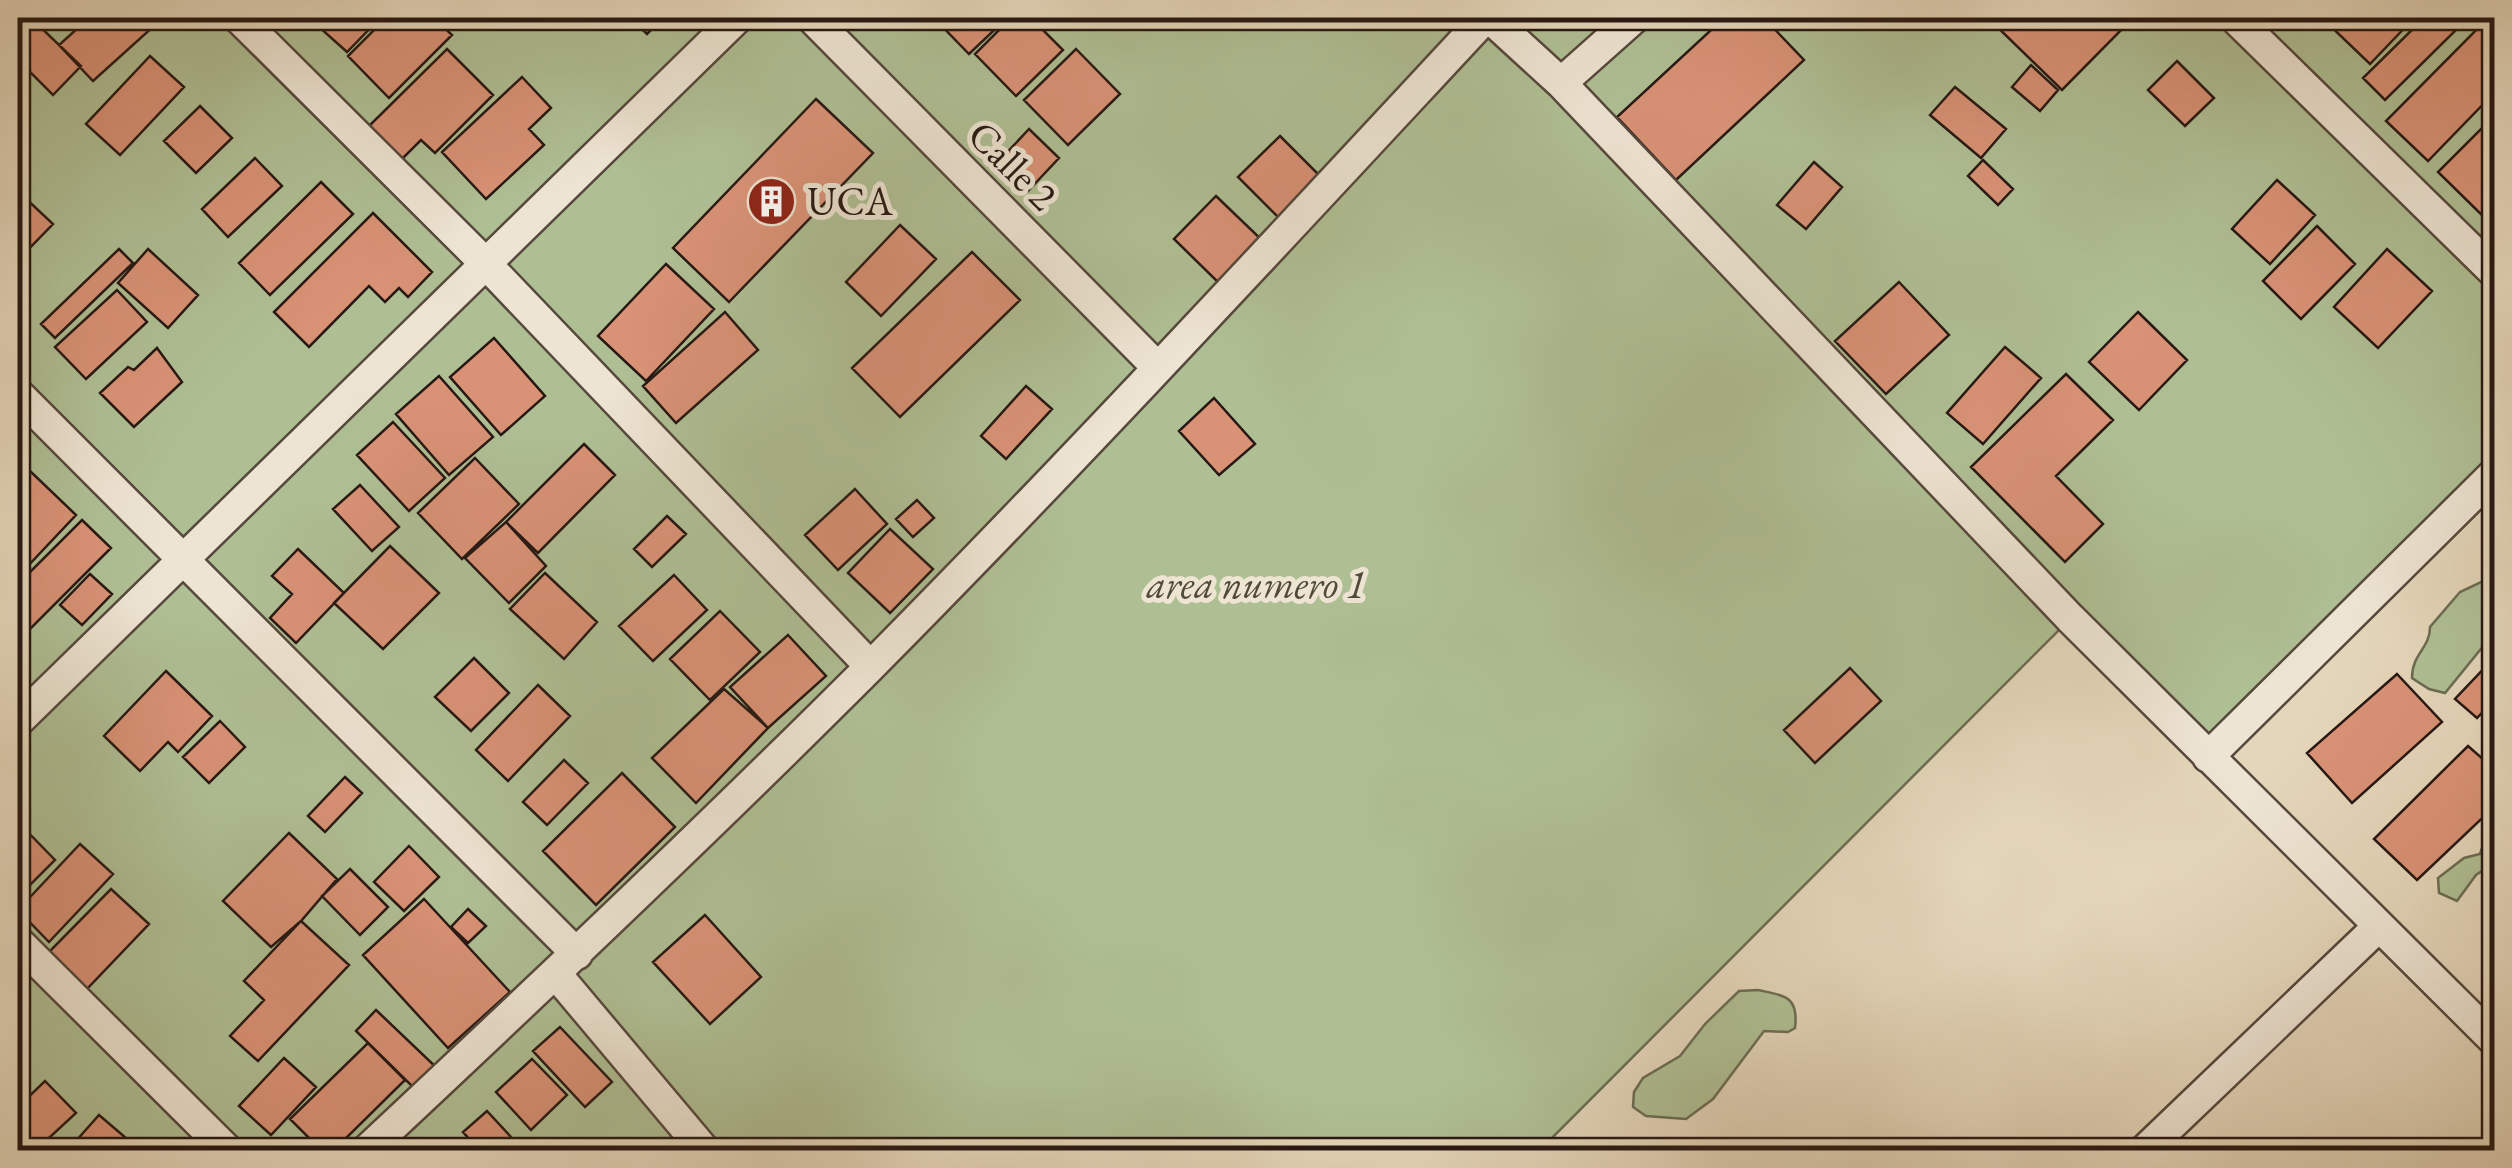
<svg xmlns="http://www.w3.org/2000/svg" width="2512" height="1168" viewBox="0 0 2512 1168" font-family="'EB Garamond',serif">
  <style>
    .green { fill: #afbf94; stroke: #6b6c54; stroke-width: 2.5 }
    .building { fill: #d99276; stroke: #271813; stroke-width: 2.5 }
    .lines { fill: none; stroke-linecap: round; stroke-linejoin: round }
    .street-casing { stroke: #56483d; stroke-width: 35 }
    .street { stroke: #ede4d2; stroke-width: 30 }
    .labels { text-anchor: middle; stroke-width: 10; stroke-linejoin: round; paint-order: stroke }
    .street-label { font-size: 40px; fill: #271813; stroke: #ede4d2 }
    .poi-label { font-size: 40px; fill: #271813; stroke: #ede4d2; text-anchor: start }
    .park-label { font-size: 40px; font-style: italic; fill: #504a3a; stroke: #ede4d2 }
  </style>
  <rect width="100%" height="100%" fill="#e4d6ba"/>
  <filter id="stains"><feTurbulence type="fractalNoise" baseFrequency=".002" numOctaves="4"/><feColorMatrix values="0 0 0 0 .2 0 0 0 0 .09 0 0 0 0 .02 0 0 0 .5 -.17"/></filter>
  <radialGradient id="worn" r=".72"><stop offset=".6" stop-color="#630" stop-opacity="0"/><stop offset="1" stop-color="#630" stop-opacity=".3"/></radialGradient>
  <path class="green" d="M18,18H2494V474L2208,757L2070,619L1540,1150H18Z
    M2494,561V638L2485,644L2445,693L2429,689L2412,678C2412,653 2430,649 2430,627L2460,592L2492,577Z
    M2494,827V863L2476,875L2457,901L2439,893L2438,878L2464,858L2480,854L2488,830Z
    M1758,990C1785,996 1799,996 1795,1028L1788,1032L1764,1031L1713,1099L1686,1119L1646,1116L1633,1107L1634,1092L1643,1078L1680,1056L1705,1024L1739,991Z"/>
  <path class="building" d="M18,18H31L81,66L53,95L18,60Z
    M89,18H146L154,26L93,81L59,45Z
    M309,18H380L347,52Z
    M386,18H434L452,35L389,98L348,56Z
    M630,18H663L647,34Z
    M934,18H1007L969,54Z
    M1011,18H1031L1063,50L1016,96L975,54Z
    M1724,18H1764L1804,60L1676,180L1617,117Z
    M1988,18H2133L2062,90Z
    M2324,18H2414L2370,64L2323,19Z
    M2424,18H2444L2456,30L2385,100L2363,78Z
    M2488,18H2494V93L2428,161L2386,121Z
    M447,49L493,95L435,153L421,140L401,160L368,127Z
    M1076,49L1120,94L1068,145L1024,100Z
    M150,56L184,87L120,155L86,124Z
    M2177,61L2214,98L2185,126L2148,90Z
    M2031,65L2058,90L2040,111L2012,87Z
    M522,77L551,108L529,129L544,145L486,199L442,152Z
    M1955,87L2006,129L1981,158L1930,115Z
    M816,99L873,153L729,302L673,248Z
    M200,106L232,138L196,173L164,141Z
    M2494,116V223L2492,225L2438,172Z
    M1029,129L1059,158L1028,191L998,162Z
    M1280,136L1328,184L1286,225L1238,177Z
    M255,158L282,186L228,237L202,209Z
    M1983,160L2013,189L1998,205L1968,176Z
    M1814,162L1842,187L1806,229L1777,205Z
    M2277,180L2315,215L2270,264L2232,229Z
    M321,182L353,214L270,295L239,263Z
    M21,194L53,224L18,260V198Z
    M1216,196L1266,244L1223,287L1174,239Z
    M373,213L432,272L408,297L399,288L385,302L369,286L309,347L274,312Z
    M900,225L936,259L881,316L846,282Z
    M2317,226L2355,264L2301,319L2263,281Z
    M119,249L133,263L55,338L41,324Z
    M148,249L198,295L168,328L118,283Z
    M2387,249L2432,291L2378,348L2334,307Z
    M972,252L1020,300L900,417L852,368Z
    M666,264L714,309L646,381L598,336Z
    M1899,282L1949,335L1886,394L1835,341Z
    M117,290L147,322L86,379L55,347Z
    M725,312L758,350L676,423L643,386Z
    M2138,312L2187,360L2139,410L2089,362Z
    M494,338L545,396L501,435L450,377Z
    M2005,347L2041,378L1983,444L1947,413Z
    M157,348L182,382L134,427L100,393L128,367L134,370Z
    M2066,374L2113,420L2056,476L2103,524L2065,562L1971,467Z
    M439,376L493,437L449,475L396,414Z
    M1026,386L1052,409L1006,459L981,436Z
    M1214,398L1255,444L1219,475L1179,431Z
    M393,422L445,478L409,511L357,455Z
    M584,444L615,475L538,553L506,522Z
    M475,458L519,504L462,559L418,513Z
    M30,471L76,515L25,569L18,562V485Z
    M360,485L399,527L372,551L333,509Z
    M855,489L887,524L838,570L805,535Z
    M917,500L934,518L913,537L896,519Z
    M667,516L686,534L652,567L634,549Z
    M82,520L111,548L30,629L18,617V584Z
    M506,522L546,566L509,603L465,558Z
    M890,529L933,569L890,613L848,573Z
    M390,546L439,593L383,649L334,603Z
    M298,549L344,593L296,643L270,618L292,594L272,576Z
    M545,573L597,622L564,659L510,609Z
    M90,574L112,594L82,625L60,605Z
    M674,575L707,610L653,661L619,626Z
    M720,611L760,652L710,700L670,659Z
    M788,635L826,676L768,728L730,687Z
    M474,658L509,693L471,731L435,697Z
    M2494,658V700L2477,718L2455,699Z
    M1850,668L1881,701L1815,763L1784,730Z
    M166,671L212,716L178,752L168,742L140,771L104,736Z
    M2397,674L2442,722L2352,803L2307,753Z
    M538,685L570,716L508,781L476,750Z
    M724,689L768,728L696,803L652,758Z
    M220,721L245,747L209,783L183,757Z
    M2468,746L2492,767L2494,765V807L2417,880L2374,839Z
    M564,760L588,783L547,825L523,802Z
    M622,773L675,827L596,905L543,851Z
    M345,777L362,793L325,832L308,816Z
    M18,822L55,860L18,897Z
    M289,833L337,879L301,921L271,947L223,901Z
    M80,844L113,874L49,942L18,910Z
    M409,846L439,877L404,911L374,882Z
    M350,869L388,907L360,935L322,896Z
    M111,889L149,924L85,991L47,954Z
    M424,899L510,992L448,1048L363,955Z
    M468,909L486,926L468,943L451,927Z
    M705,915L761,977L710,1024L653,962Z
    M301,921L349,965L258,1061L230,1036L264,1000L244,981Z
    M376,1010L439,1070L417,1091L356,1031Z
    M560,1027L612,1082L585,1107L533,1051Z
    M368,1043L405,1080L334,1150H321L290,1119Z
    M284,1058L316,1087L271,1135L239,1106Z
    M532,1059L567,1095L531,1130L496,1092Z
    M45,1081L76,1113L36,1150H18V1107Z
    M487,1111L523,1150H479L463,1132Z
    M99,1115L140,1150H68Z"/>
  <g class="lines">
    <defs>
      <path id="street" d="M239,18L486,264L870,666
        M812,18L1158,368
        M1490,18L1561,83L2070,618L2494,1040
        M2235,18L2494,272
        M1561,83L1634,18
        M18,394L577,954
        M18,721L737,18
        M2208,757L2494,474
        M18,942L227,1150
        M556,974L704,1150
        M367,1150C536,992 705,832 869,668C1079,456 1282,236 1485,18
        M2145,1150L2379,926"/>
    </defs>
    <use href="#street" class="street-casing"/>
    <use href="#street" class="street"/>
  </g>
  <defs>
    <symbol id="building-disc" viewBox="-11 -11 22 22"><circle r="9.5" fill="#8f2418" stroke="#ede4d2"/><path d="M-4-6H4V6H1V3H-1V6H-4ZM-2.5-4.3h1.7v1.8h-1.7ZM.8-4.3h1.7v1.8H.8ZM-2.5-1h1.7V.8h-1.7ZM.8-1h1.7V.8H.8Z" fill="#fff"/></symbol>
  </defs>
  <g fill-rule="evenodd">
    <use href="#building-disc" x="744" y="174" width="55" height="55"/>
  </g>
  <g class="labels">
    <g class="street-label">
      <text transform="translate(1013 165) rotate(45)" y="14">Calle 2</text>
    </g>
    <g class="poi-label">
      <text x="807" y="215">UCA</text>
    </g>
    <g class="park-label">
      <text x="1256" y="598">area numero 1</text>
    </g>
  </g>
  <rect width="2512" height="1168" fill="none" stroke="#e4d6ba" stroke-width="60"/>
  <rect x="20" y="20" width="2472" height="1128" fill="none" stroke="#271813" stroke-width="5"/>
  <rect x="30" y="30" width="2452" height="1108" fill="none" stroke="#271813" stroke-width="2.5"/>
  <rect width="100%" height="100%" filter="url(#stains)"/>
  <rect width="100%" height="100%" fill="url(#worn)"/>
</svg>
